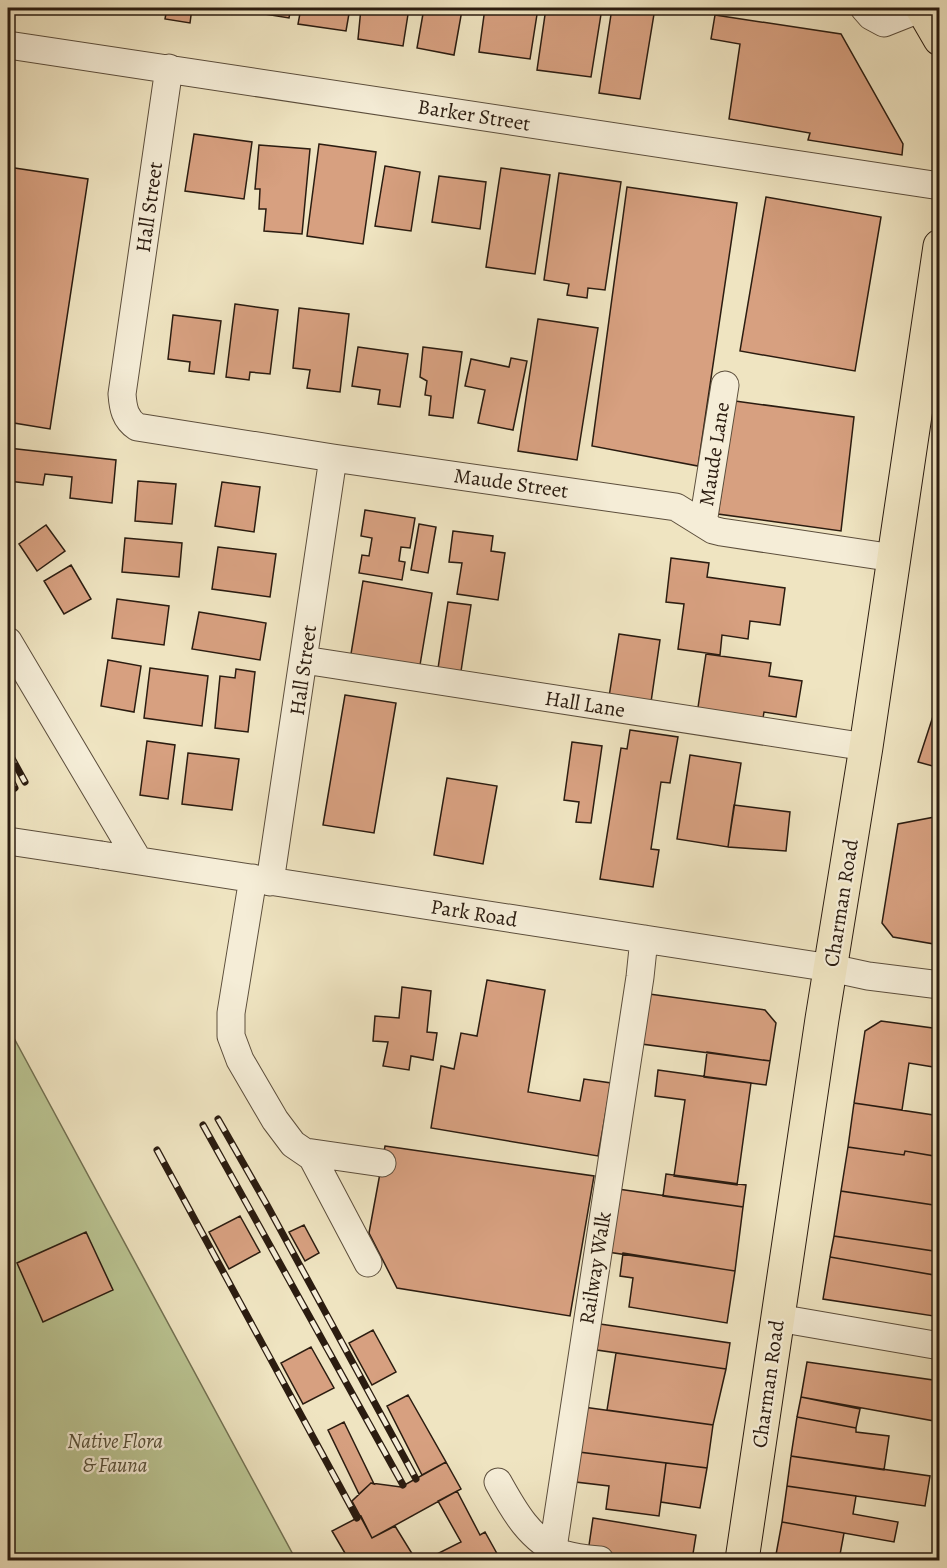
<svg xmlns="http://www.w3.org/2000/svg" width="947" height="1568" viewBox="0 0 947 1568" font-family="Alegreya,serif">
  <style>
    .green { fill: #bac492; stroke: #727051; stroke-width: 1.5 }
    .building { fill: #d7a080; stroke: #2b1c10; stroke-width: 1.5 }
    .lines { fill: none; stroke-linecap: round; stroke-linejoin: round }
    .minor-casing { stroke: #5c4e3c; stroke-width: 29 }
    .major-casing { stroke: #2b1c10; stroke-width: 35 }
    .highway-casing { stroke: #2b1c10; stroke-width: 35 }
    .minor { stroke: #f5edd7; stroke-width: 27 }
    .major { stroke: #efe4c1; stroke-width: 33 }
    .highway { stroke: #efe4c1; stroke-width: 33 }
    .rail-casing { stroke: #2b1c10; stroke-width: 7 }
    .rail { stroke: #f5edd7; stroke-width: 4.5; stroke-dasharray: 14; stroke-linecap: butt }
    .minor-bridge-casing { stroke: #5c4e3c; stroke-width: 29; stroke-linecap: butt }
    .minor-bridge { stroke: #f5edd7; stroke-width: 27 }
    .labels { text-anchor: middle; stroke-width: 4.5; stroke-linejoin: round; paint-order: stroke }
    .street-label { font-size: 21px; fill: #2b1c10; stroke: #f5edd7 }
    .park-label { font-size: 21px; font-style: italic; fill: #564e37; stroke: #f5edd7 }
  </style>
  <rect width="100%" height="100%" fill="#efe4c1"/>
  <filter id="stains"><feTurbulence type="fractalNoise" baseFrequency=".00333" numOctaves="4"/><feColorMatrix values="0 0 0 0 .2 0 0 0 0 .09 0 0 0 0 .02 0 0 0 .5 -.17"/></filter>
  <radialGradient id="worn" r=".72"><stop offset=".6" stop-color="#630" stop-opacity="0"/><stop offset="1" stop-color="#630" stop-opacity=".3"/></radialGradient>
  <path class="green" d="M8,1027L296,1560H8Z"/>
  <path class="building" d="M167,8H192L190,23L165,19Z
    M259,8H291L289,18L259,13Z
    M301,8H350L346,31L298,24Z
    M361,8H409L403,46L358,39Z
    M424,8H476L475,12L462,10L454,55L417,48Z
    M485,8H538L530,59L479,52Z
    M546,8H602L591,77L537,70Z
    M612,8H655L640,99L599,93Z
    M715,15L841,34L903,144L902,155L808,140L810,133L729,119L740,44L711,39Z
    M194,134L252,142L244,199L185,191Z
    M319,144L376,152L363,244L307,236Z
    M259,145L310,149L302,234L264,231L266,209H259L260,189H255Z
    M385,166L420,172L411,231L375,226Z
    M8,167L88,179L50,429L8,422Z
    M501,168L550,175L535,274L486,267Z
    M559,173L621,182L605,290L588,288L587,298L567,295L569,284L544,280Z
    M439,176L486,182L480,229L432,222Z
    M627,187L737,203L698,466L592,446Z
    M766,197L881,217L855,371L740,351Z
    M235,304L278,310L270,374L250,372L249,380L226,377Z
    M299,308L349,314L340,392L307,388L310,370L293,368Z
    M173,315L221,321L214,374L189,371L190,362L168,359Z
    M538,319L598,328L577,460L518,451Z
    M358,347L408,354L400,407L378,404L380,390L352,386Z
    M423,347L462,352L453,418L429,415L431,396L425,395L427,381L420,377Z
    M511,358L527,361L513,430L478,423L485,390L465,386L471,359L509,367Z
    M735,401L854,417L841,531L718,514Z
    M8,448L116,460L112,503L70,498L72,477L45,474L43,485L8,481Z
    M138,481L176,484L172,524L135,521Z
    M222,482L260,487L254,532L215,526Z
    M365,510L415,518L410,548L401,547L399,561L405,562L402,580L359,573L362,555L369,556L372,538L361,536Z
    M419,524L436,527L428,573L411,570Z
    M46,525L65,551L37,571L19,544Z
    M453,531L493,536L491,551L505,553L498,600L457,594L462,563L449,562Z
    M125,538L182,543L179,577L122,572Z
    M218,547L276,554L270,597L212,589Z
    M671,558L709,563L707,577L785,588L780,625L750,621L748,639L722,635L720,655L678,649L684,604L666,602Z
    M71,565L91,599L64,614L44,581Z
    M940,568V584L934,570Z
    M363,581L432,593L419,671L350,660Z
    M940,594V611L934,597Z
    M117,599L169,606L164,645L112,638Z
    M448,602L471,605L460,678L437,675Z
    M199,612L266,623L260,660L192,649Z
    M619,634L660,640L650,709L608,703Z
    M706,654L771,663L769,676L802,681L796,717L764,712L762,724L697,714Z
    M108,660L141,666L134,712L101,706Z
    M150,668L208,676L202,726L144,718Z
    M236,669L255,672L248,732L215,728L220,676L235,678Z
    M345,695L396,703L374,833L323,825Z
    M940,695V768L918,762Z
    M630,730L678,737L670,783L661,782L651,849L659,850L653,887L600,879L621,748L627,749Z
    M147,741L175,745L168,799L140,795Z
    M572,742L602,746L591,823L576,822L579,802L564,800Z
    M188,753L239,759L232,810L182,804Z
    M690,755L741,763L728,847L677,839Z
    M447,778L497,786L483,864L434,855Z
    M734,805L790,812L786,851L728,847Z
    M940,816V945L893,937L882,923L898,824Z
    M487,980L545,990L528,1092L580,1101L584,1079L611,1083L598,1156L431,1128L441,1066L454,1069L461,1033L477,1036Z
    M402,987L431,991L427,1032L437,1033L433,1060L411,1056L409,1070L383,1066L388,1042L373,1041L375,1016L399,1018Z
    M642,993L765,1010L776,1023L770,1061L634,1043Z
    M881,1021L940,1029V1068L909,1063L902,1110L854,1103L865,1031Z
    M707,1052L770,1061L766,1085L704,1077Z
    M658,1070L751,1083L737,1185L674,1176L685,1100L655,1096Z
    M854,1103L940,1116V1157L905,1151L904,1155L848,1147Z
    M385,1146L594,1176L570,1316L397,1288L369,1233Z
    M848,1147L904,1155L905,1151L940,1157V1206L841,1191Z
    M666,1174L746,1185L743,1207L663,1196Z
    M611,1188L743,1207L735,1271L601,1251Z
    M841,1191L940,1206V1252L834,1236Z
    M240,1216L260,1252L229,1269L209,1232Z
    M304,1225L319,1253L305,1261L289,1232Z
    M86,1232L113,1290L43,1322L17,1263Z
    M834,1236L940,1252V1276L830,1257Z
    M623,1253L735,1271L727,1323L629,1307L633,1278L620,1276Z
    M830,1257L940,1276V1317L823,1299Z
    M600,1324L730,1343L726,1369L597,1350Z
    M373,1330L396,1372L372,1385L349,1343Z
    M311,1347L334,1388L303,1404L281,1363Z
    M616,1353L726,1369L713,1425L607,1410Z
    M807,1362L940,1381V1422L801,1397Z
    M408,1395L446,1462L422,1475L387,1406Z
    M801,1397L860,1409L856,1428L797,1417Z
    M576,1406L713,1425L707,1468L571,1451Z
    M797,1417L856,1428V1432L889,1436L884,1470L791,1456Z
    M344,1422L374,1484L371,1483L359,1494L328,1430Z
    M571,1451L666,1463L659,1516L606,1509L609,1486L567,1481Z
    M791,1456L930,1476L925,1506L787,1486Z
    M446,1462L461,1489L372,1538L352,1501L371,1483L401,1487Z
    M666,1463L707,1468L700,1508L661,1502Z
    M787,1486L856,1496L853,1514L898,1522L894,1542L782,1522Z
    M457,1491L480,1535L485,1532L500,1559L459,1560L455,1554L442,1560H425L461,1542L438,1501Z
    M361,1516L372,1538L395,1526L416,1560H349L332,1531Z
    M593,1518L696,1535L692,1560H640L588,1552Z
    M782,1522L844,1533L839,1560H775Z
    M455,1554L459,1560H442Z"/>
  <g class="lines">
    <defs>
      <path id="minor" d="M864,8L871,16L884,23L922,8
        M8,45L940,186
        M169,68L122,394C123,408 125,419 137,427L333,458L676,507L713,530L721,532L894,558
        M703,523L725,385
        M8,641L138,860
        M304,660L866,747
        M101,855L831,968L868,976L940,985
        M253,878L231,1013V1036L240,1060L275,1120L293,1144L312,1157L368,1263
        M270,882L333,458
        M306,1152L382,1163
        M778,1318L940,1346
        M498,1482C514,1511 530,1540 563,1554C575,1558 588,1559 600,1560
        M553,1548L640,977L644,939"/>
      <path id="major" d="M742,1560L822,1019L866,747L940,246"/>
      <path id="highway" d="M922,8L940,39"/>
    </defs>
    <use href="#minor" class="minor-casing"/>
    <use href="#major" class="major-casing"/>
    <use href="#highway" class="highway-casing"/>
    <use href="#minor" class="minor"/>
    <use href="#major" class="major"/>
    <use href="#highway" class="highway"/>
    <defs>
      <path id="rail" d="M8,751L25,782
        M8,774L15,788
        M218,1119L267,1205L416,1479
        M203,1125L403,1485
        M157,1150L357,1518"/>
    </defs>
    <use href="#rail" class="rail-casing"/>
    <use href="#rail" class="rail"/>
    <defs>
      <path id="minor-bridge" d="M8,841L101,855"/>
    </defs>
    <use href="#minor-bridge" class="minor-bridge-casing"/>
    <use href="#minor-bridge" class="minor-bridge"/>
  </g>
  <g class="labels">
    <g class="street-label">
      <text transform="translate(474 115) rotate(9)" y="7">Barker Street</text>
      <text transform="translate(149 207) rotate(-82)" y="7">Hall Street</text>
      <text transform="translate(714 454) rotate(-81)" y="7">Maude Lane</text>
      <text transform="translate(511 483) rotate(8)" y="7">Maude Street</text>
      <text transform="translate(303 670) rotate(-82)" y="7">Hall Street</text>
      <text transform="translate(585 704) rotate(9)" y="7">Hall Lane</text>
      <text transform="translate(841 903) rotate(-81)" y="7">Charman Road</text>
      <text transform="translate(474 913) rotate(9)" y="7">Park Road</text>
      <text transform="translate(595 1268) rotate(-81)" y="7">Railway Walk</text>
      <text transform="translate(768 1384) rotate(-82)" y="7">Charman Road</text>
    </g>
    <g class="park-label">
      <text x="115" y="1448">Native Flora<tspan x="115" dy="24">&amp; Fauna</tspan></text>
    </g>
  </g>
  <rect width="947" height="1568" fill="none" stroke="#efe4c1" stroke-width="30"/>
  <rect x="9" y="9" width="929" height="1550" fill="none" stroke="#2b1c10" stroke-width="3"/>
  <rect x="15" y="15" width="917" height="1538" fill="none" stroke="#2b1c10" stroke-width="1.5"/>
  <rect width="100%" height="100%" filter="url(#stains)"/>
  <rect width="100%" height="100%" fill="url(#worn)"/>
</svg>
